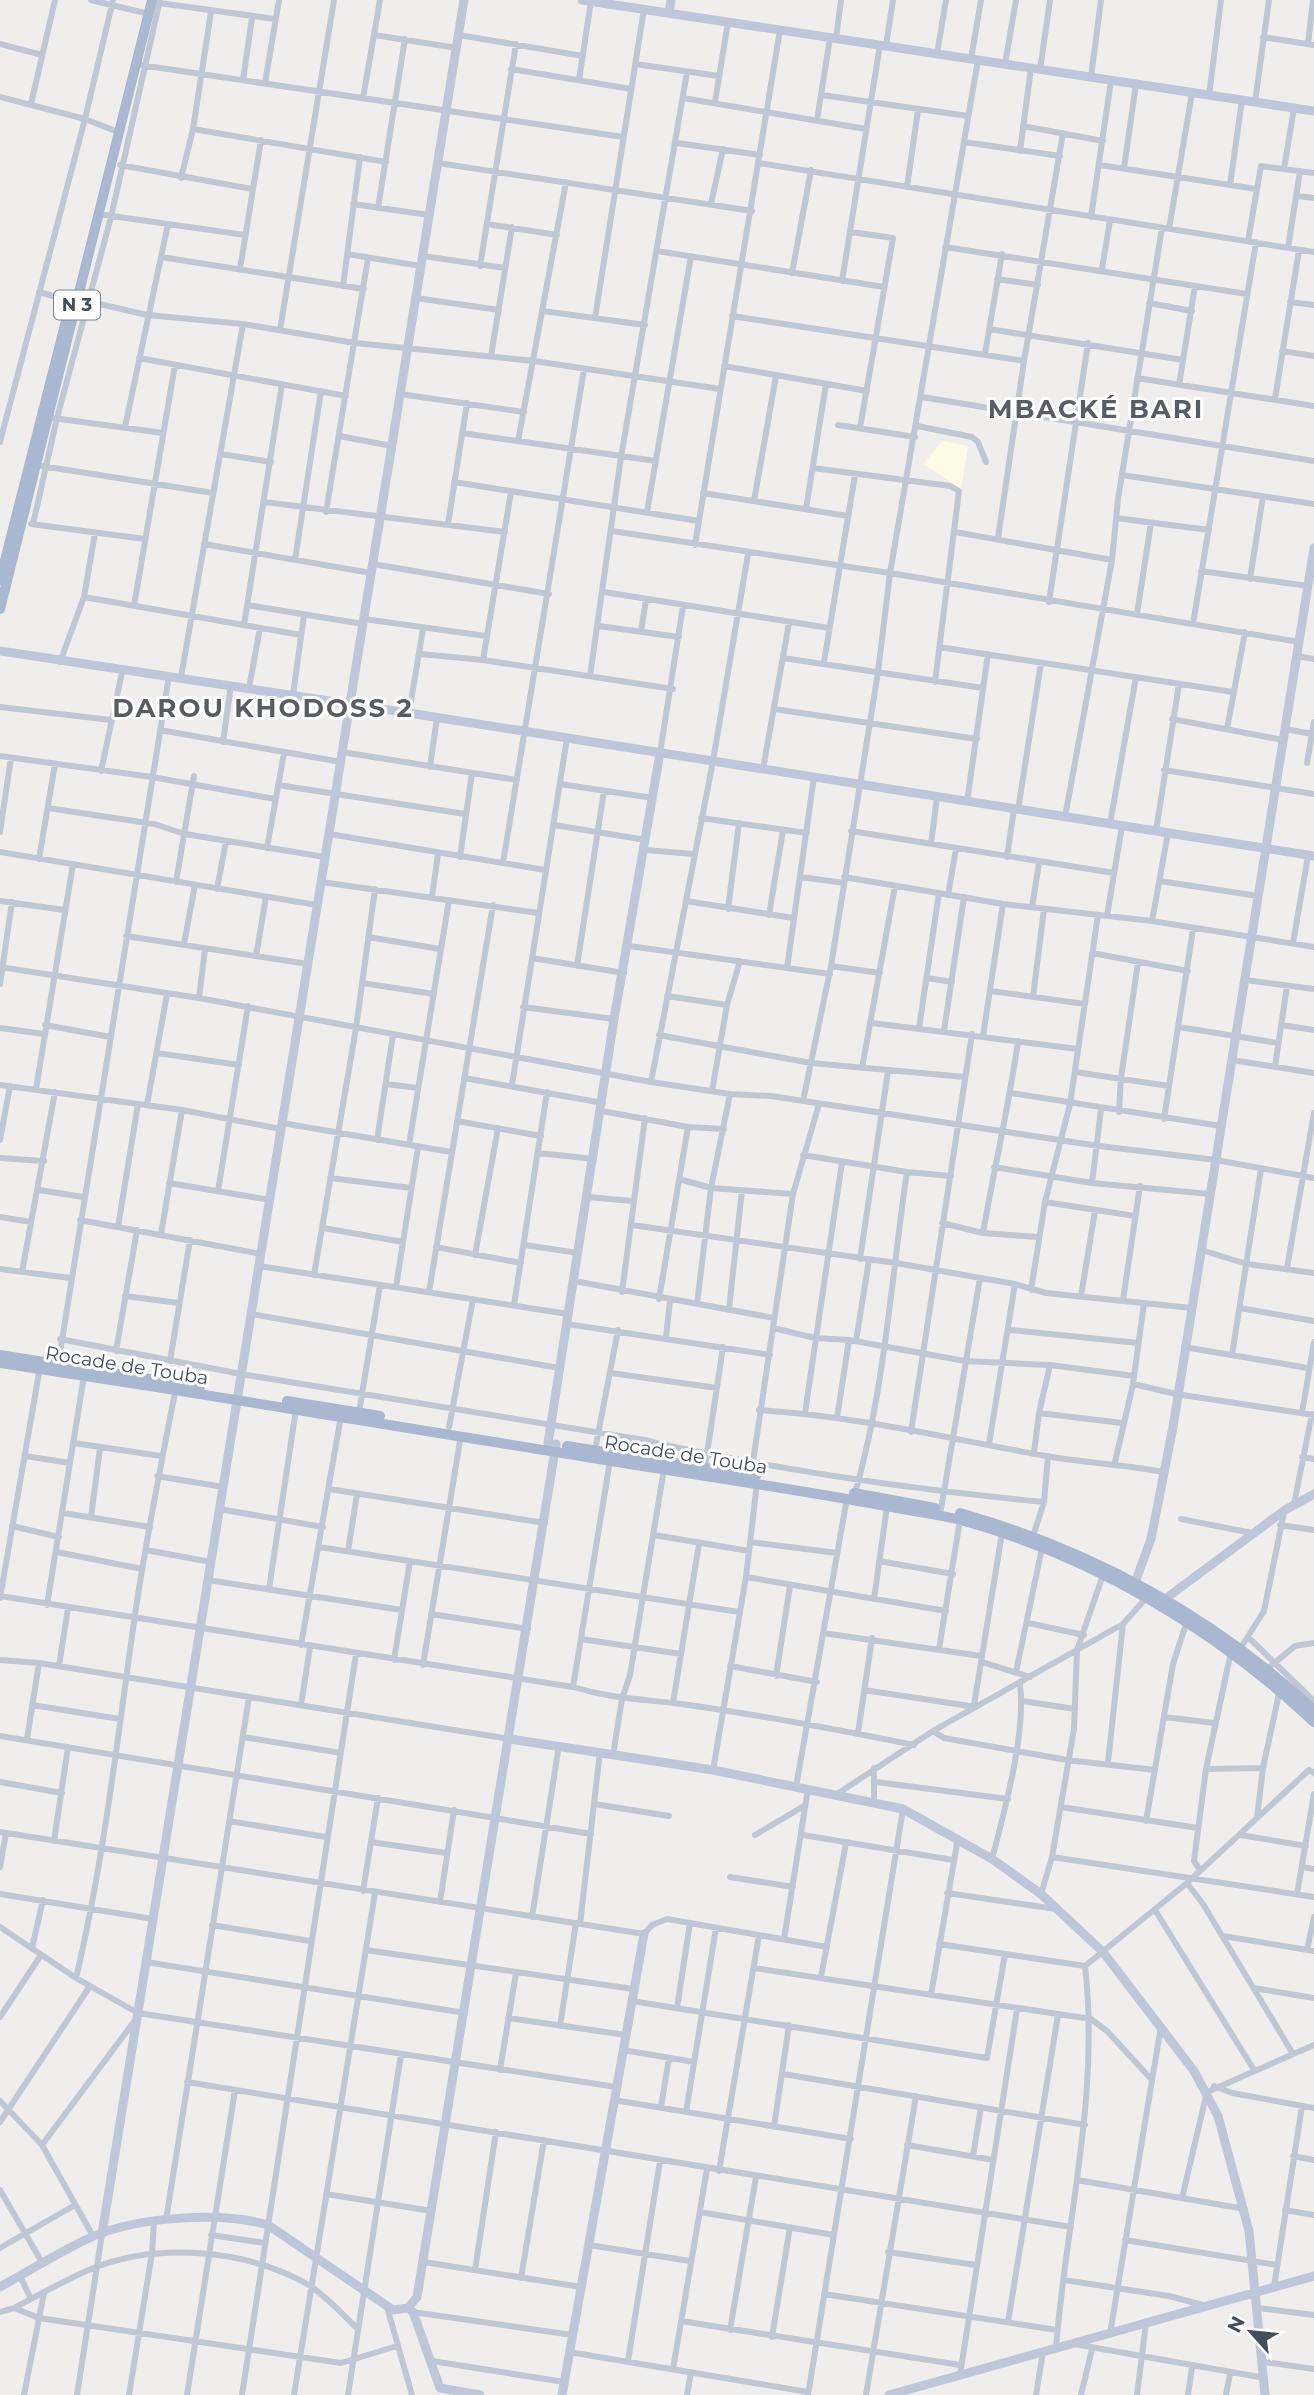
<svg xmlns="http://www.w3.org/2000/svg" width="1314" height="2395" viewBox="0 0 1314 2395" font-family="Montserrat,sans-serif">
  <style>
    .commercial { fill: #fefae3 }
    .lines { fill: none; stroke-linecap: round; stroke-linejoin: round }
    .street { stroke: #bfc7d4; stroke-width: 6 }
    .secondary { stroke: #bdc7d9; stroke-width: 9 }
    .primary { stroke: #a9b8d0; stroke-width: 10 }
    .labels { text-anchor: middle; stroke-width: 6; stroke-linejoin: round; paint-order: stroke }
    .shield { fill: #fff; stroke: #7b838e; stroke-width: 2 }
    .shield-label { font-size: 18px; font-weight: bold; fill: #434e5d }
    .street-label { font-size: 19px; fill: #434e5d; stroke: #fff }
    .district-label { font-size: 26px; font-weight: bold; letter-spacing: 2px; fill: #595c63; stroke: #fff }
  </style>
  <rect width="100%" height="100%" fill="#f0eded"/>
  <path class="commercial" d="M942,441L968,446L961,489L923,464Z"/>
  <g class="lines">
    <path class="street" d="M91,0L149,14
      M159,3L275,19
      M374,35L457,48
      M459,35L583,56
      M1263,37L1314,45
      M836,39L841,0
      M0,44L42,55
      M1308,44L1313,0
      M886,46L893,0
      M937,54L946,0
      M971,59L981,0
      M635,64L719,76
      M1005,64L1016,0
      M141,65L623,137
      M511,69L631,89
      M1040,70L1050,0
      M1091,77L1101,0
      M243,80L252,18
      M579,80L591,1
      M265,83L279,0
      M822,95L968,116
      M1209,96L1221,0
      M0,97L85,119L113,130
      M363,98L380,0
      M683,98L866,129
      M715,102L728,22
      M1255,102L1269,0
      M31,104L55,0
      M817,120L830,38
      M1023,126L1103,141
      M193,129L386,162
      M964,142L1060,156
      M677,143L760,155
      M1020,151L1031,68
      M438,163L752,211
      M759,163L1314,252
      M120,165L252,189
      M1100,165L1256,189
      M1124,168L1136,84
      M1284,169L1294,108
      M181,178L193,129L211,12
      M1230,185L1242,100
      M907,187L918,110
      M1297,196L1314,198
      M353,204L429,215
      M711,204L723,149
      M378,208L405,39
      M98,214L245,235
      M1091,217L1111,81
      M487,224L557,235
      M1169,229L1192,93
      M851,232L893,238L860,428
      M1248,241L1261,166L1314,173
      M945,247L1247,294
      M1288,248L1300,171
      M657,251L884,287
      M347,254L421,266
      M423,256L505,268
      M161,257L364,289
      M480,266L516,44
      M240,269L261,140
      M1102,269L1110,220
      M792,273L811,170
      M997,279L1038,285
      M842,281L880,45
      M343,286L360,157
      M39,292L71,301
      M416,298L499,310
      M78,299L147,315L243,324L355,343L534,361L720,389
      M1290,302L1314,305
      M1149,303L1192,311
      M543,311L645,325
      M732,316L1024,361
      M595,318L644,9
      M989,329L1183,360
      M280,330L334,0
      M1282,351L1314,356
      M985,354L1002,254
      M491,356L512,227
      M139,358L346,396
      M724,366L867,391
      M1137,378L1314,406
      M1179,385L1195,286
      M400,394L524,412
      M922,397L1314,461
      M1275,399L1299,250
      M53,418L163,433
      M838,425L915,437
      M917,426L972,437L978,442L986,462
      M125,427L168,224
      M462,433L656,461
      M339,436L392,446
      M518,441L566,182
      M0,442L85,119L113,0
      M221,454L271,462
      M42,466L213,493
      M813,468L950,486L959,491L935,682
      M1122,475L1314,504
      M454,482L699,521
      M703,493L848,516
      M754,501L776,376
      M264,502L505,532
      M806,509L826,384
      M326,512L368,258
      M647,512L691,256
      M1116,518L1209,530
      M31,524L145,539
      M33,524L57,418L111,217L160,0
      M448,524L467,403
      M612,531L890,573L1299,642
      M955,532L1112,560L1065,817
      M998,538L1024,361L1063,133
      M204,544L371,573
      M695,545L780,30
      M295,560L321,391
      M1112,560L1118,499L1162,228
      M373,564L549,594
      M1201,571L1308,586
      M1250,579L1263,496
      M604,592L829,628
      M84,597L301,635
      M1049,602L1088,343
      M247,605L363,624
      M134,606L175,365
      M1137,614L1151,523
      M364,619L486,636
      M1193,624L1256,242
      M244,625L282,384
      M599,626L679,637
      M641,631L646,600
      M939,647L1233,692
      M420,654L483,660L673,689
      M1297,656L1314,659
      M783,658L983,688
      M483,660L511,492
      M60,662L84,597L95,533
      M824,662L855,475
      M590,676L621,457L687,72
      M181,677L243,324
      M249,688L260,628
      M293,695L304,615
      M0,707L111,720
      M774,709L977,739
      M409,713L423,629
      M1172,719L1283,740
      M1227,729L1245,632
      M1285,729L1312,734
      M160,730L341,762
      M223,742L231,685
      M342,752L517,780
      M660,753L683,606
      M0,756L152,777L275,799
      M1307,763L1314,722
      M430,767L437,718
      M763,769L789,623
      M1164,770L1314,794
      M101,771L123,668
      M560,784L653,798
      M278,785L465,814
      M967,802L988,654
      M48,808L154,824L185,834L325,857
      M1018,810L1041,663
      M701,818L807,833
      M1110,824L1136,677
      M554,825L646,840
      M851,831L1114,873
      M1156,831L1179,684
      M0,832L11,758
      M329,834L545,870
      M931,844L937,797
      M267,848L284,753
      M645,850L694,854
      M0,852L317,905
      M460,857L472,773
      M1007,857L1014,809
      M39,859L55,764
      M503,863L584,369
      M801,877L844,883
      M844,877L1003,904L1152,921L1314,947
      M1160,881L1258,896
      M176,882L194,776
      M321,882L538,913
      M217,889L226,841
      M948,895L956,849
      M432,897L438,854
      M0,901L64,910
      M686,901L793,918
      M1032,907L1039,863
      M728,909L739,823
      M769,915L783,830
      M1107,916L1122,826
      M1152,921L1168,833
      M126,936L308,964
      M368,937L440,949
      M1293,943L1308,856
      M184,944L195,885
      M629,946L830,974
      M1092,953L1188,971
      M256,956L266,897
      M532,958L624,973
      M577,966L604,791
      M831,966L880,973
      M0,967L199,998L651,1082L730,1094L771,1096L1099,1146L1216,1160L1314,1178
      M787,968L814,777
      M927,978L952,982
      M1245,980L1314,989
      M362,983L434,994
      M0,984L12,902
      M991,991L1085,1004
      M667,996L727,1005
      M1033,997L1044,909
      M199,998L205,949
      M523,1007L614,1019
      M872,1023L1078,1049
      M45,1025L110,1037
      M1281,1025L1314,1030
      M1179,1027L1278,1043
      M0,1028L44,1034
      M919,1028L939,893
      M944,1031L964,897
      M659,1035L811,1063L965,1077
      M983,1036L1003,904
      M157,1053L239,1065
      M1232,1060L1314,1073
      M1275,1067L1287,986
      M862,1068L895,886
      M1075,1072L1169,1086
      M464,1078L603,1103
      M651,1082L713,761L748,554
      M386,1084L418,1088
      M0,1085L182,1110L281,1129
      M512,1085L567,738
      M36,1089L73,864
      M712,1091L727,1005L740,961
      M1011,1093L1221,1126
      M803,1101L831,966L878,672L890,573L978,60
      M147,1105L167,994
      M602,1111L688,1127L724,1129
      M1119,1112L1121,1078L1138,962
      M1164,1119L1193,929
      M457,1121L541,1136
      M282,1123L451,1152
      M0,1140L10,1086
      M377,1140L393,1035
      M409,1145L449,900
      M538,1153L594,1159
      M803,1155L907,1172L951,1176
      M0,1158L44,1161
      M994,1167L1092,1183L1210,1194
      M330,1178L411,1188
      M679,1179L711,1188L793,1194
      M169,1183L270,1200
      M1092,1183L1101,1109
      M39,1190L83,1197
      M218,1191L248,1006
      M588,1197L632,1201
      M1045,1202L1135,1216
      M0,1217L31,1222
      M80,1220L261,1254
      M942,1223L983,1233L1038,1237
      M632,1225L896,1263L1015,1284L1046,1293L1192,1308
      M118,1227L138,1104
      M323,1228L403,1242
      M983,1233C994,1169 1009,1106 1018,1041
      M161,1234L182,1110
      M525,1245L578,1253
      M436,1247L521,1263
      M1201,1250L1247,1264L1314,1273
      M475,1255L498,1128
      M860,1259L888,1071
      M259,1266L568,1314
      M1287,1268L1314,1113
      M0,1269L70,1278
      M22,1272L55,1092
      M314,1275L356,1028L375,889
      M574,1281L774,1318
      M396,1287L418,1147
      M1031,1290L1045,1202L1070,1104L1098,915
      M429,1292L493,905
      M622,1292L645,1118
      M125,1296L179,1303
      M1081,1296L1095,1211
      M659,1299L688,1127
      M1123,1300L1140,1186
      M697,1304L711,1188L730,1094
      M514,1305L547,1092
      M1240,1308L1314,1321
      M729,1309L742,1190
      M251,1314L559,1368
      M567,1324L770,1355
      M773,1328L815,1338L849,1340L965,1361L1050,1365L1134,1376
      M1010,1330L1138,1343
      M666,1337L670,1301
      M60,1339L241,1374L650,1441L660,1444L659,1460
      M856,1341L869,1260
      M1184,1347L1308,1368
      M116,1351L137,1230
      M1232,1355L1261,1169
      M170,1361L190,1240
      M58,1365L169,676
      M611,1373L717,1388
      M1133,1384L1176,1394L1314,1415
      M759,1410C856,1416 951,1439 1046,1456C1085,1463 1123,1464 1163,1472
      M359,1412L380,1285
      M805,1413L842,1162
      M1039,1413L1122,1423
      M1302,1413L1314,1342
      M837,1418L849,1340
      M449,1427L473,1299
      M911,1432L972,1034
      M74,1443L161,1456
      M660,1444C786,1471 915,1490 1044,1502
      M989,1444L1015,1284
      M595,1450L618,1330
      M1034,1453L1039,1413L1050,1365
      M25,1456L70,1463
      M1302,1457L1314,1459
      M1115,1462L1133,1384L1144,1303
      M705,1467L723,1347
      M751,1475L793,1194L819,1104
      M157,1476L223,1487
      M329,1489L545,1523
      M855,1493C885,1389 891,1279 907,1172
      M1294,1504L1312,1414
      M219,1509L323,1527
      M941,1509L980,1278
      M63,1513L150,1527
      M91,1517L100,1448
      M1181,1519L1252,1533
      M1280,1525L1314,1530
      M12,1526L59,1537
      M654,1535L749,1551
      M1033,1536L1044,1502L1048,1456
      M750,1542L837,1553
      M319,1547L739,1612
      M146,1550L211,1562
      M348,1551L357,1494
      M57,1552L142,1569
      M879,1561L953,1574
      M746,1577L946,1611
      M208,1580L402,1610
      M269,1589L296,1409
      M0,1596L573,1687C609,1698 638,1699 674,1703C755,1714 835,1729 914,1745
      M0,1598L40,1367
      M874,1599L887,1507
      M47,1605L84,1376
      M431,1614L528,1629
      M1028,1623L1084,1635
      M823,1633L981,1656
      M1248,1637L1314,1701
      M581,1639L681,1654
      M301,1645L341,1416
      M939,1649L960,1520
      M1240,1649L1264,1611L1284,1512
      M0,1660L39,1663L510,1739
      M394,1660L410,1561
      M982,1662L1030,1677
      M423,1665L461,1435
      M59,1666L68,1608
      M730,1666L817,1682
      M1266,1670L1295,1646L1314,1643
      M1016,1672L1042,1548
      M776,1676L790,1586
      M573,1687L610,1461
      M864,1690L976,1707
      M1022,1701L1075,1709
      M673,1703L699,1544
      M32,1705L120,1719
      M301,1705L310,1647
      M974,1705L1002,1533
      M1164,1717L1214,1723
      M933,1731L944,1738L1067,1760L1155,1770
      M858,1733L872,1638
      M0,1736L591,1834
      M243,1737L341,1753
      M27,1739L39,1663
      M613,1755L622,1699L630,1675L664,1469
      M1108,1762L1123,1624
      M1206,1769L1263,1768
      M713,1770L746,1577L757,1483
      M0,1782L62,1793
      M876,1782L1008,1799
      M796,1787L847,1498
      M837,1794L933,1731L1123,1624L1147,1597
      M874,1801V1768
      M594,1804L669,1816
      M1061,1807L1198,1828
      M1257,1818L1263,1768L1280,1689
      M229,1821L326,1837
      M1146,1821L1173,1664L1187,1621
      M0,1832L644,1934L652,1925L667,1919L827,1947
      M755,1835L804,1806
      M803,1835L953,1860
      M1240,1835L1306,1846
      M54,1841L68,1747
      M371,1842L446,1853
      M1052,1857L1314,1897
      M992,1859C1005,1809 1026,1734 1020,1684
      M0,1867L6,1833
      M1302,1867L1314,1869
      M1200,1870L1194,1861L1206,1769L1231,1652
      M730,1877L793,1887
      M1187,1883L1203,1904L1293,2054
      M363,1891L378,1798
      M947,1893L1056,1909
      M0,1894L153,1919
      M1041,1894L1052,1857L1074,1729L1077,1650L1103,1575
      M1297,1894L1314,1794
      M440,1902L454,1810
      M1155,1910L1254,2070
      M532,1917L559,1745
      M580,1924L600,1752
      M212,1925L310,1941
      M0,1927L76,1978L138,2013L616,2087
      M1223,1936L1314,1951
      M784,1939L808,1789
      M939,1944L1085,1966
      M32,1948L43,1900
      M366,1950L633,1989
      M1307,1950L1314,1917
      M146,1962L465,2013
      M754,1968L1091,2019L1107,2031L1152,2080
      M821,1977L846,1843
      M76,1978C104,1860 117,1741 134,1622C145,1543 161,1465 176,1387
      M1254,1988L1314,1998
      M931,1995L958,1838
      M632,2001L987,2058L1005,1954
      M677,2008L690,1923
      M0,2017L41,1955
      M508,2018L626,2035
      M560,2026L576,1923
      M623,2050L694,2062
      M500,2070L516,1973
      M783,2074L1085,2125
      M187,2082L1071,2227
      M1214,2086L1232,2093L1314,2108
      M614,2100L851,2139
      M0,2101L42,2145L93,2236
      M661,2107L669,2058
      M686,2112L716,1928
      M0,2122L90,1986
      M774,2127L789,2025
      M42,2145L136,2019
      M907,2145L993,2160
      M973,2156L981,2107
      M1293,2156L1314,2160
      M719,2171L759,1935
      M1077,2180L1245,2209
      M0,2190L43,2264
      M326,2194L432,2211
      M1182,2198L1207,2092L1314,2045
      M1285,2210L1314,2215
      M700,2212L834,2235
      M166,2220L249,1697
      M211,2235L265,2243
      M1125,2240L1277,2265
      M589,2245L690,2261
      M0,2248L75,2205
      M888,2252L976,2265
      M424,2262L581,2287
      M475,2270L496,2132
      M20,2276L31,2299
      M521,2278L544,2140
      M1064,2280L1169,2296L1203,2305
      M1274,2287L1302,2106
      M824,2294L1057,2330
      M387,2307L412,2395
      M14,2308C41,2294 68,2278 96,2267C161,2242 248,2250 309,2285C326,2296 342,2314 357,2328
      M1258,2308L1314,2315
      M0,2312L14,2308L39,2318L341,2363L397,2346
      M413,2312L572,2335
      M681,2321L960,2365
      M1008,2322L1058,2015
      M730,2330L756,2177
      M1110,2334L1161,2026
      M772,2337L790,2227
      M1074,2344L1265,2378
      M1056,2348C1066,2219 1100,2097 1085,1966L1187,1883L1309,1770L1314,1773
      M569,2352L808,2392
      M432,2361L564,2382
      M628,2361L660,2161
      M1264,2362L1314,2369
      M673,2369L707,2169
      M960,2375L1017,2009
      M24,2395L44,2293
      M77,2395L102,2234
      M129,2395L152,2253L154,2222
      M187,2395L235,2090
      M242,2395L356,1654
      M294,2395L375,1893
      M348,2395L401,2054
      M687,2395L691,2372
      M808,2395L903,1809
      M866,2395L916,2096
      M1036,2395L1043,2352
      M1081,2395L1092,2349
      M1137,2395L1146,2323
      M1188,2395L1192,2367
      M1226,2395L1230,2374"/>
    <path class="secondary" d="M582,0L1314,111
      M669,13L671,0
      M0,651L409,713L1314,856
      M548,1443L614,1019L660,753
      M1133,1588L1151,1539L1173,1427L1314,548
      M1165,1599L1285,1510L1314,1494
      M510,1739L713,1770L903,1809L992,1859L1041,1894L1103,1952L1194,2071L1218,2116L1249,2231L1265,2395
      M102,2234L464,0
      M0,2287C31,2270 62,2250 94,2236C140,2217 221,2211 268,2225L393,2310L408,2308L417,2297L556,1444
      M408,2308L413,2312L440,2388L480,2395
      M562,2395L644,1934
      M889,2395L1314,2276"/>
    <path class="primary" d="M0,580L69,309
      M0,609L152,0
      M0,1355L200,1387
      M0,1363C204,1394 408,1427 611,1461C703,1476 795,1489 886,1506C911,1511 936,1514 961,1520C1094,1557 1214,1628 1314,1722
      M287,1401L380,1416
      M567,1446L756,1476
      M854,1493L935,1508
      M960,1513C1093,1551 1213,1617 1314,1710"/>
  </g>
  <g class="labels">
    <rect class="shield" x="54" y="290.5" width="46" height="29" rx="5"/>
    <g class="shield-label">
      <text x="77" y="311">N 3</text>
    </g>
    <g class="street-label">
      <text transform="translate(127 1365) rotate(9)" y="7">Rocade de Touba</text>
      <text transform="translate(686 1454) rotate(9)" y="7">Rocade de Touba</text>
    </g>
    <g class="district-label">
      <text x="1096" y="418">MBACKÉ BARI</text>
      <text x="263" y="717">DAROU KHODOSS 2</text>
    </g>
  </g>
  <g transform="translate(1251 2332) rotate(297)" stroke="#ffffff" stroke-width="5" paint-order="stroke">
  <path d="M0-5L12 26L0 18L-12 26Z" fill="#434e5d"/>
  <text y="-10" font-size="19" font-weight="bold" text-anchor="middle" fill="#434e5d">N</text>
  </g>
</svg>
